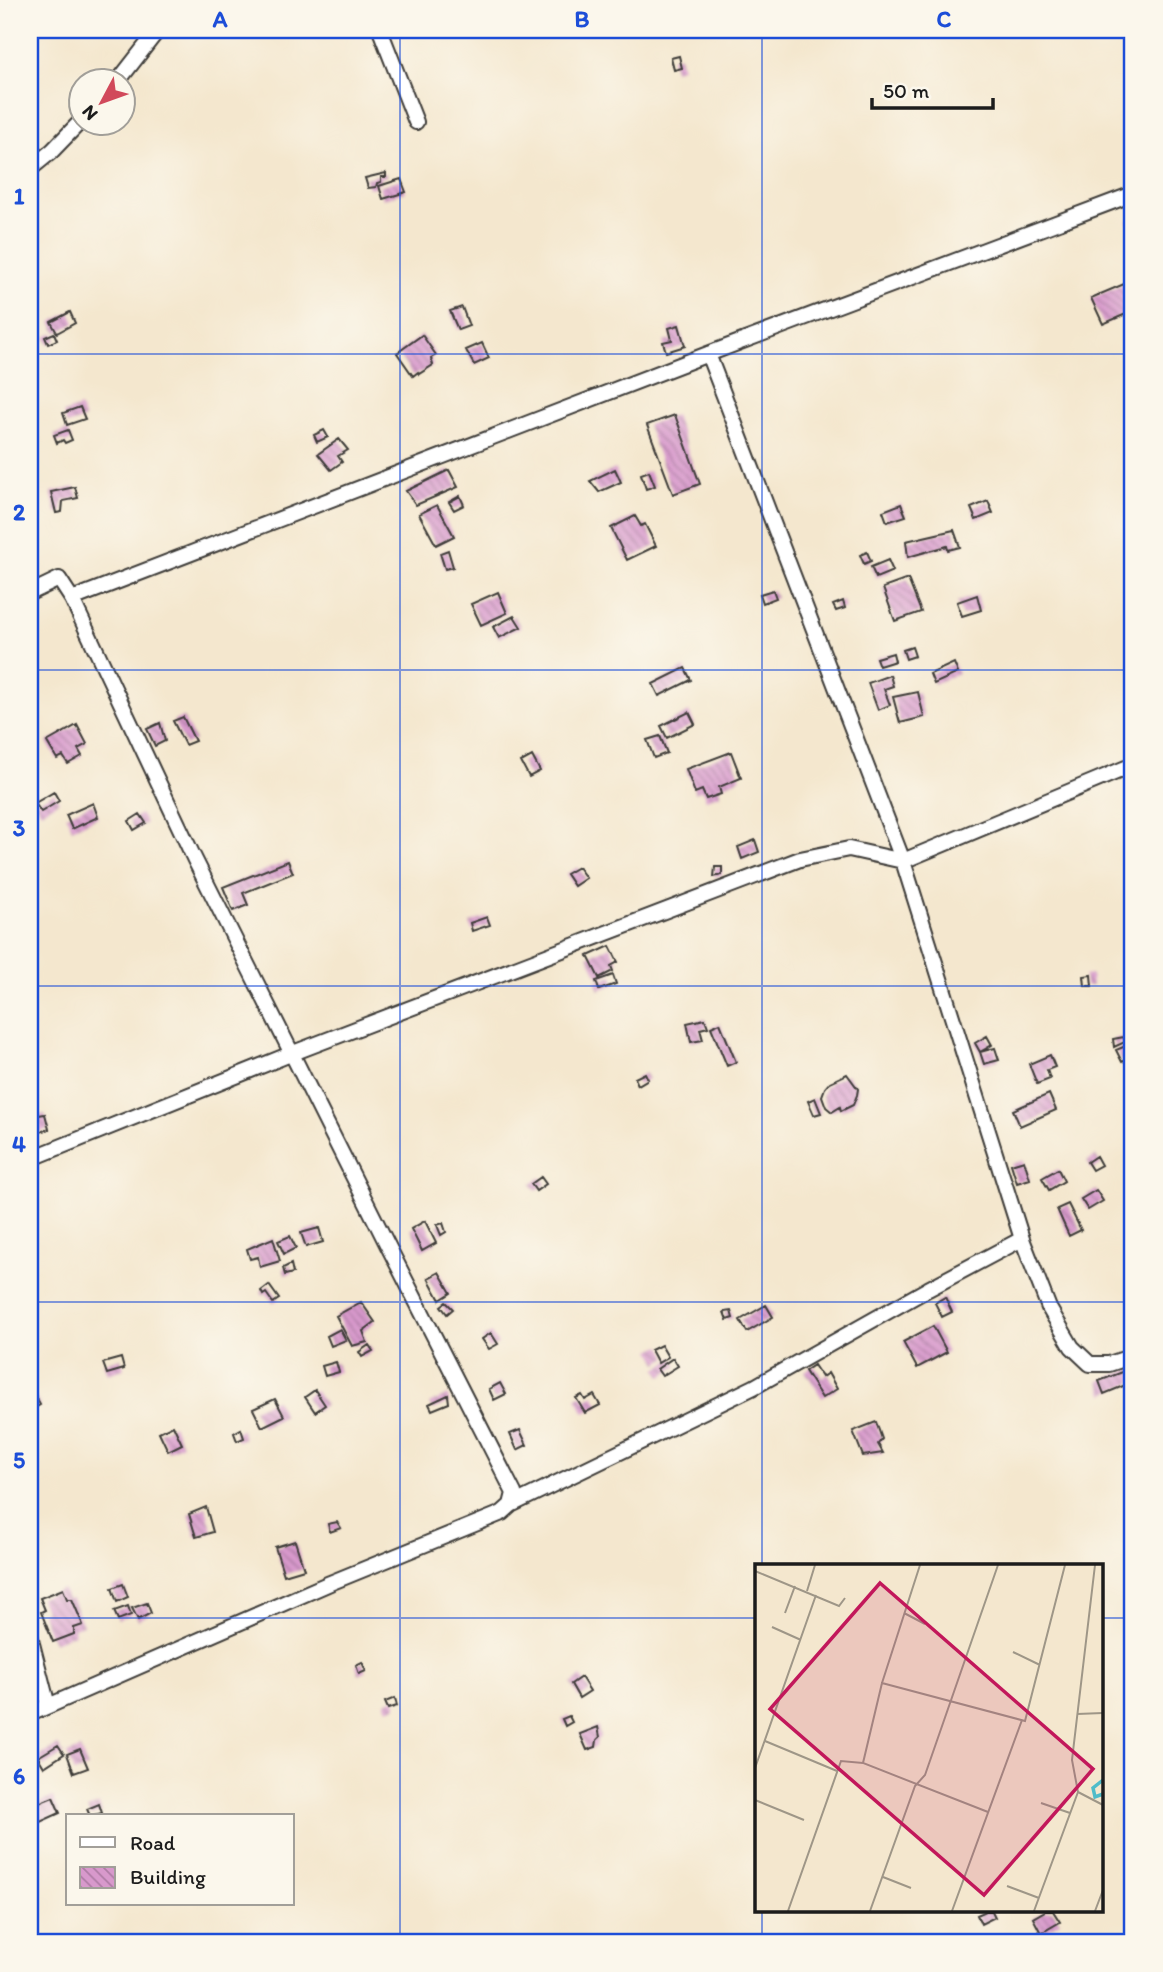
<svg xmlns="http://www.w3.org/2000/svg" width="1163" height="1972" viewBox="0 0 1163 1972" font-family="Itim,sans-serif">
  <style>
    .building { fill: url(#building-back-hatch) }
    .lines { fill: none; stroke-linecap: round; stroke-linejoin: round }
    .minor-casing { stroke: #3c3a37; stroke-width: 18 }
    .minor { stroke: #fff; stroke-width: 14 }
    .grid { fill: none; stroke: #1d4ed8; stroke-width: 2; stroke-opacity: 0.55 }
    .inset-river { fill: none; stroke: #4fbcc9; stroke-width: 3.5 }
    .inset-road { fill: none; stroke: #9e9687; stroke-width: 2 }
    .view { fill: #c2185b; fill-opacity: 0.15; stroke: #c2185b; stroke-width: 3.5 }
    .inset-edge { fill: none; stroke: #1c1c1c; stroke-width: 3.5 }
    .neatline { fill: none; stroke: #1d4ed8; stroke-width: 2.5 }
    .grid-label { font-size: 23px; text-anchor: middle; font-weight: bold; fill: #1d4ed8 }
  </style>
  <defs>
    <pattern id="building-back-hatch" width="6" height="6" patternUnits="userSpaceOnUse" patternTransform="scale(1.75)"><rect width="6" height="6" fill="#d899cc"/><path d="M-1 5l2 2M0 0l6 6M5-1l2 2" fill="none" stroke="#ae7ca5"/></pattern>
  </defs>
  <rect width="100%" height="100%" fill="#fbf7ec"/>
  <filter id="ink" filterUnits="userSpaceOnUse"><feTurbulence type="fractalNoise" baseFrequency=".0143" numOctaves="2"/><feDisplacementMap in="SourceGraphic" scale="14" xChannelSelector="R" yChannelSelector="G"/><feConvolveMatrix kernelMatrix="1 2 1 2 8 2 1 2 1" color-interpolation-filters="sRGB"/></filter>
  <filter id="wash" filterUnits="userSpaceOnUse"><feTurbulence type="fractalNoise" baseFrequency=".00686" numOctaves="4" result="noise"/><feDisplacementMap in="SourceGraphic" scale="28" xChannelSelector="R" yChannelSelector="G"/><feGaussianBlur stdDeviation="1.57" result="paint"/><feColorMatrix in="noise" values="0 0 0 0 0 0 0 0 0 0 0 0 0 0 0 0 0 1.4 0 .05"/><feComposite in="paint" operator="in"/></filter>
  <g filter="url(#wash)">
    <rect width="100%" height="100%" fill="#f4e7ce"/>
    <g id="blocks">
      <path class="building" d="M679,56L682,68L674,70L671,58Z
        M386,173V177H381V182L377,183L376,187L368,188L365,178Z
        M401,179L406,192L383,199L379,186Z
        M1133,217V233L1127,221Z
        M1124,284L1133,304V311L1103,324L1091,298Z
        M462,307L469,326L458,330L450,311Z
        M70,312L75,323L57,333L51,322Z
        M679,325L685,346L666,352L663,342L672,340L669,328Z
        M54,333L57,340L48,344L45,337Z
        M422,335L436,355L431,358L433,365L419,374L418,372L413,376L397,353Z
        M482,343L489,358L474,365L466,350Z
        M80,407L85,419L67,425L63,413Z
        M675,415L700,484L673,494L647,425Z
        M68,430L72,440L65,443L63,440L57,443L54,435Z
        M324,430L328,437L317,442L314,435Z
        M339,439L348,450L338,456L342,462L331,470L318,454Z
        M615,469L621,482L599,492L590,481Z
        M449,470L458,487L416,505L406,491Z
        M649,471L655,486L646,489L641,474Z
        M75,487L78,498L63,501L62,512L56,513L51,492Z
        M460,496L464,505L454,510L449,502Z
        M988,501L993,513L976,520L971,508Z
        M901,504L906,516L887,522L883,511Z
        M437,505L454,536L436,545L419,514Z
        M635,516L641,526L645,524L656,546L627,560L611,528Z
        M954,530L960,547L948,550L947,546L908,557L906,541Z
        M448,550L453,567L445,569L440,553Z
        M867,552L871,561L864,564L860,555Z
        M888,560L893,571L876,578L871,567Z
        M908,579L921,612L895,621L883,588Z
        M773,590L776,598L763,603L760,594Z
        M498,592L507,613L481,625L471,604Z
        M977,595L981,610L962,616L957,602Z
        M843,601L845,608L836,611L833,605Z
        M514,616L521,627L499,638L493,627Z
        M912,647L915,656L906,659L903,650Z
        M893,653L895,661L879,666L876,658Z
        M954,663L958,673L934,684L930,674Z
        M685,668L691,680L659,696L653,684Z
        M890,675L893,686L884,689L890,705L878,710L868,683Z
        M918,692L924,717L900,723L893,697Z
        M689,712L695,724L667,738L661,726Z
        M183,717L195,741L185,745L173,721Z
        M160,723L165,741L155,746L147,729Z
        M77,725L87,744L78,749L82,756L68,764L63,756L57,759L47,742Z
        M660,736L667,753L654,758L647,740Z
        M731,752L741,778L719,787L721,794L706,799L702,790L695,793L686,769Z
        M532,756L540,771L529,777L521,762Z
        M54,792L59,801L41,812L35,803Z
        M93,803L98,817L72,829L66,815Z
        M140,814L146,823L134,830L129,821Z
        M755,840L759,852L742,859L738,847Z
        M288,861L293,873L243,893L248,905L233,911L223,887Z
        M578,867L586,878L574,886L566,874Z
        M715,867H722V875L714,877Z
        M487,917L490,925L472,931L470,923Z
        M610,946L618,962L611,966L613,971L599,978L588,956Z
        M613,975L616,984L599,990L596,981Z
        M1091,975L1092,986H1085L1084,976Z
        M1133,989V1019L1124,992Z
        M705,1019L708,1027L700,1029L703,1040L691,1042L687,1023Z
        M720,1023L736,1062L727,1066L711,1027Z
        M987,1036L992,1045L980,1052L975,1043Z
        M1124,1037L1125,1042L1114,1047L1113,1039Z
        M1133,1043V1057L1122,1062L1116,1050Z
        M995,1048L999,1060L984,1064L980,1052Z
        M1050,1055L1055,1067L1047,1070L1050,1079L1037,1084L1029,1064Z
        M645,1073L648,1079L638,1085L635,1078Z
        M847,1074L858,1089L857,1095L853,1105L841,1111L840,1107L832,1112L826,1107L822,1096L825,1088L830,1082Z
        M1049,1094L1056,1110L1020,1126L1013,1110Z
        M815,1098L821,1113L814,1115L808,1101Z
        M30,1105L33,1111L39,1115L45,1114L49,1129L30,1135Z
        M1096,1156L1101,1165L1092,1170L1087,1162Z
        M1024,1160L1030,1179L1017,1183L1011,1164Z
        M1058,1169L1064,1181L1049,1190L1042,1178Z
        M541,1177L546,1184L536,1191L531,1184Z
        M1096,1190L1103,1201L1088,1210L1081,1199Z
        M1068,1204L1081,1230L1069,1236L1057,1209Z
        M425,1221L436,1243L422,1251L411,1229Z
        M443,1223L446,1232L441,1235L437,1225Z
        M319,1228L323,1242L306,1247L301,1233Z
        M290,1236L296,1248L284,1254L278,1241Z
        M273,1238L280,1261L260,1267L258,1257L250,1259L247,1249Z
        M291,1264L293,1273L285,1275L283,1268Z
        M439,1272L451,1293L440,1300L428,1278Z
        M269,1285L279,1299L273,1303L266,1293L263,1295L261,1291Z
        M945,1297L952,1312L942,1317L935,1303Z
        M361,1302L375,1322L363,1331L367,1342L352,1346L336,1316Z
        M446,1302L453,1309L447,1314L441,1306Z
        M766,1305L773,1317L747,1332L740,1320Z
        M731,1311L733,1318L727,1320L724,1312Z
        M933,1326L947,1352L917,1368L903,1342Z
        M340,1329L346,1340L331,1346L327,1336Z
        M491,1333L498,1344L489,1349L482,1339Z
        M369,1345L373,1351L362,1357L359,1352Z
        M661,1345L668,1357L658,1363L651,1350Z
        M121,1358L124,1369L107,1374L103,1363Z
        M673,1358L678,1366L662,1376L657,1369Z
        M336,1362L339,1372L325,1376L322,1366Z
        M814,1365L822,1377L828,1373L837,1389L822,1398L805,1371Z
        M1133,1368V1382L1104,1394L1099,1381Z
        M500,1383L506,1394L494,1400L489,1389Z
        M315,1390L325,1405L315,1412L305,1397Z
        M448,1395L449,1403L432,1410L429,1404Z
        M582,1395L585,1400L594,1395L600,1405L585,1413L576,1398Z
        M35,1396L40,1405L30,1411V1399Z
        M275,1399L284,1416L262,1427L253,1409Z
        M876,1422L882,1439L878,1444L883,1453L863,1456L853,1431Z
        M173,1425L182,1444L168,1451L159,1432Z
        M241,1429L244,1438L237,1441L234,1433Z
        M520,1430L527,1445L517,1450L510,1434Z
        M206,1507L213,1532L196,1537L189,1514Z
        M337,1522L341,1528L330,1532L328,1524Z
        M295,1541L304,1569L284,1575L275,1547Z
        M123,1584L128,1597L117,1602L112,1588Z
        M63,1589L67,1599H72L83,1625L74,1628V1634L53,1642L41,1612L45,1610L40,1598Z
        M147,1603L151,1613L138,1620L132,1608Z
        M128,1606L131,1615L118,1620L114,1611Z
        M362,1662L366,1671L359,1674L356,1665Z
        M581,1677L590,1691L579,1698L571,1684Z
        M395,1698L397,1706L388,1709L385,1702Z
        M569,1716L572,1722L565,1726L562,1719Z
        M598,1727L600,1737L597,1740L596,1747L587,1750L580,1734Z
        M58,1745L64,1754L44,1767L38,1757Z
        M80,1749L88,1768L74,1773L67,1754Z
        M53,1797L60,1813L38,1823L31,1806Z
        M99,1804L102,1813L90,1816L87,1809Z
        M986,1911H992L995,1917L981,1924L977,1915Z
        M1045,1911H1053L1060,1922L1041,1933L1033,1918Z"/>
    </g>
  </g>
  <g filter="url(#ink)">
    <use href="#blocks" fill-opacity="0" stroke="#3c3a37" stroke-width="2"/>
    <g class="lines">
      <defs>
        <path id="minor" d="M380,30L416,122
          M119,80L158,30
          M30,169L52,151L80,122
          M30,593L59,579L72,599L194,858L388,1246L514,1493L511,1505L502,1513L330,1583L30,1714
          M72,599L708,354L1133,194
          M30,1159L293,1053L800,859L849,849L903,861L1133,765
          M1022,1239L1049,1308L1072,1347L1090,1364H1109L1133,1356
          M511,1505L754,1387L928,1289L1022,1239L903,861L708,354
          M30,1636L48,1706
          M1130,1942L1133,1941"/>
      </defs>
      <use href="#minor" class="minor-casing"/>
      <use href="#minor" class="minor"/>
    </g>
  </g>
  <path class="grid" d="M400,30V1942M762,30V1566M30,354H1133M30,670H1133M30,986H1133M30,1302H1133M30,1618H757M1102,1618H1133M762,1911V1942"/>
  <g transform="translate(755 1564)">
    <rect width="348" height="348" fill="#f4e7ce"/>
    <path class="inset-river" d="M348,216L338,224L340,233L348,230"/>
    <path class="inset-road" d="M165,1L127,119L270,157L310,1M340,1L317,196L323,228L348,241M0,7L84,42L90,34M52,27L60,1M30,49L40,22M149,49L170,60M17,63L46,76M258,88L285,101M127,119L108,199L233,248M322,150L348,149M10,177L82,207M0,204L61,31M0,236L49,256M286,239L315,249M128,313L156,324M252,322L284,334M33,347L86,197L108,199M115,347L160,222L170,211L243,1M197,347L267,156M279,347L323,228M340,347L348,326"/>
    <path class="view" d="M125,19L338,205L229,331L15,145Z"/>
    <rect width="348" height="348" class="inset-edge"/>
  </g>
  <rect width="1163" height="1972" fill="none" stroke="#fbf7ec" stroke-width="77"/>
  <rect x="66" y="1814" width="228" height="91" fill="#fbf7ec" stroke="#a29f99" stroke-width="2"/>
  <rect x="80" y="1837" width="35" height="10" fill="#ffffff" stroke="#a29f99" stroke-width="2"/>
  <text x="130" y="1850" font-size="21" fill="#1c1c1c">Road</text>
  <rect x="80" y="1867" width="35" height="21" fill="url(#building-back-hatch)" stroke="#a29f99" stroke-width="2"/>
  <text x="130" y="1884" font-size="21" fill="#1c1c1c">Building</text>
  <g transform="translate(102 102) rotate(229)"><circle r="33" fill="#fbf7ec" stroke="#a29f99" stroke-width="2"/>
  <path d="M0-5L12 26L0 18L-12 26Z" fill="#d1495b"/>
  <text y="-10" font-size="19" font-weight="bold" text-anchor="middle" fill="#1c1c1c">N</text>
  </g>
  <path d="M872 98v10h121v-10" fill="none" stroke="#1c1c1c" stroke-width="3.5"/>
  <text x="883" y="98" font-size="21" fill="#1c1c1c" stroke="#fbf7ec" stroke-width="5" paint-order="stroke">50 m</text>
  <rect x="38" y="38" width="1086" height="1896" class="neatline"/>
  <g class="grid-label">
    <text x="220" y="27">A</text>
    <text x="582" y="27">B</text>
    <text x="944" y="27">C</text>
    <text x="19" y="204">1</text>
    <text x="19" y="520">2</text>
    <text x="19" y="836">3</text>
    <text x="19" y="1152">4</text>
    <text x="19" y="1468">5</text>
    <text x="19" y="1784">6</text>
  </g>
</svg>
